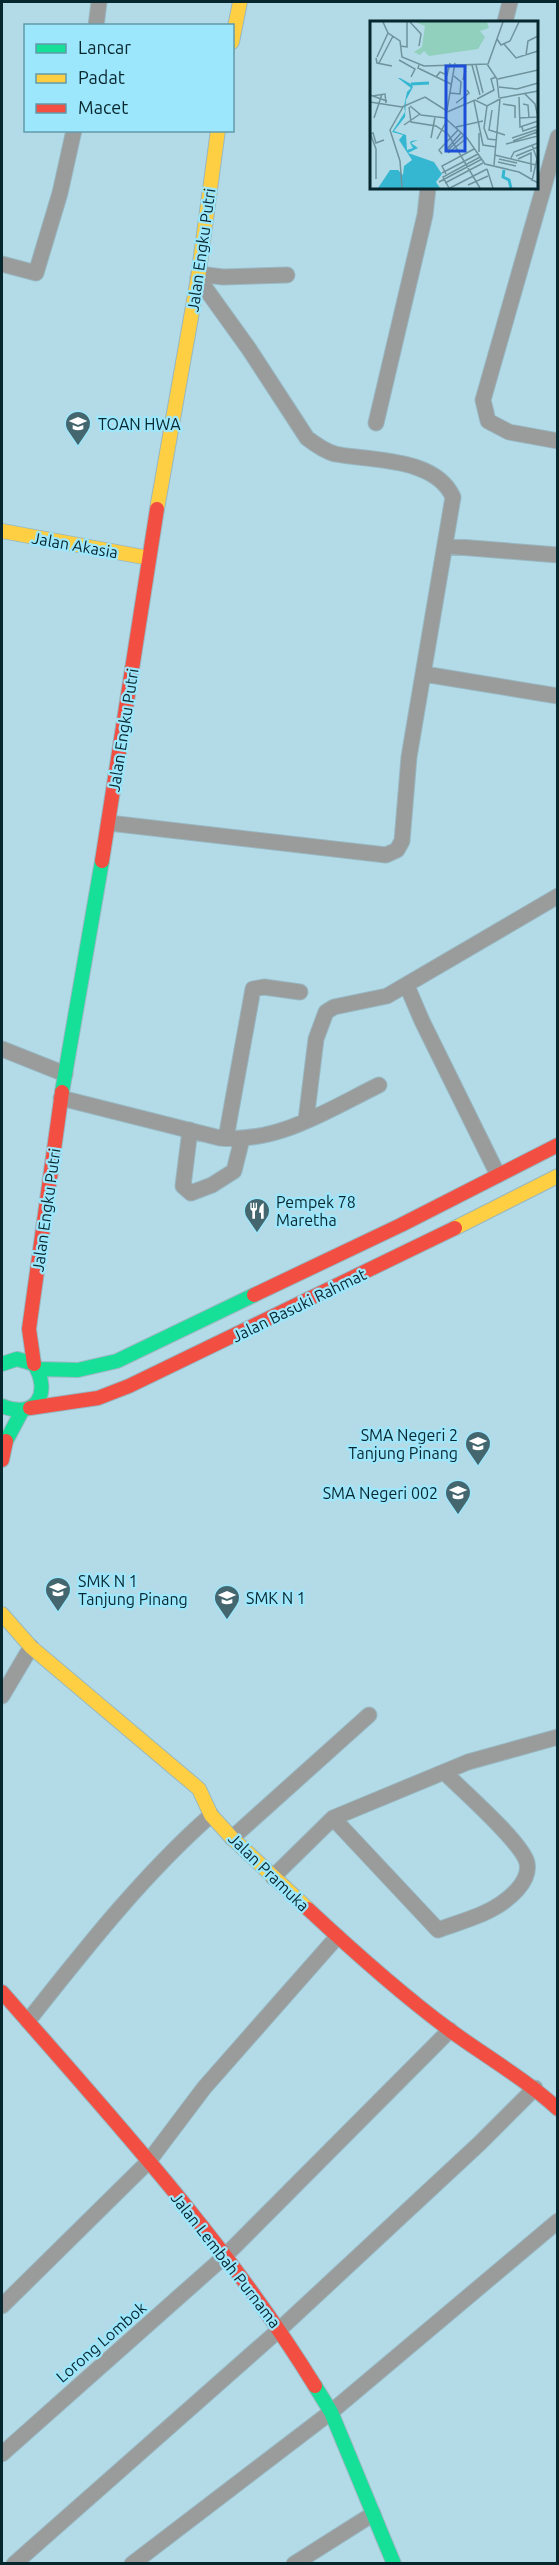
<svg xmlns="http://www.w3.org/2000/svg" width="559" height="2565" viewBox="0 0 559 2565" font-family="Ubuntu,sans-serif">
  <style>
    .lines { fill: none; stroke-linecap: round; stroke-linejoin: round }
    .street-casing { stroke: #98b8c2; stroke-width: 17 }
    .fast-casing { stroke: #98b8c2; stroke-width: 16 }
    .slow-casing { stroke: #98b8c2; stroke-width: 16 }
    .jam-casing { stroke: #98b8c2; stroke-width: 16 }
    .street { stroke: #9a9b9b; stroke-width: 15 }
    .fast { stroke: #16e098; stroke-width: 14 }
    .slow { stroke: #ffcf43; stroke-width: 14 }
    .jam { stroke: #f24e42; stroke-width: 14 }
    .labels { text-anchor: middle; stroke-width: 4.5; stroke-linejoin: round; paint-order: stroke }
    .street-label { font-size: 16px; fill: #07272f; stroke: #9de7fd }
    .poi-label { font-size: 16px; fill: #07272f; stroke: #9de7fd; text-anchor: start }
    .inset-river { fill: none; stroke: #36b7d1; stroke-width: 3 }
    .inset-road { fill: none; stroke: #6e939d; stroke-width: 1.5 }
    .view { fill: #1d4ed8; fill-opacity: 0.15; stroke: #1d4ed8; stroke-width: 3 }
    .inset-edge { fill: none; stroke: #07272f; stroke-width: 3 }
  </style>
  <rect width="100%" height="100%" fill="#b3dbe7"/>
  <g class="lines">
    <defs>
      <path id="street" d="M505,22L510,2
        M96,26L99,2
        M558,137L483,400L488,421L509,432L558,441
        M2,264L36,273L60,193L74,130
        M199,274L223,277L287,275
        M376,423L425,215L428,188
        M446,546L558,555
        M424,674L558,696
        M109,823L386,855L397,850L402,841L409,757L453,497C435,457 371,461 335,454C325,451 316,445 307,438L249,349L198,278
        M407,986L422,1021L498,1175
        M2,1049L65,1074
        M61,1098L220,1138C279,1143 328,1110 379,1085
        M306,1120L316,1039L326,1012L334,1007L387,996L558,896
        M190,1130L183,1186L191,1193L212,1185L234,1171L242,1139
        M226,1138L253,989L264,987L300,992
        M2,1696L31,1647
        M333,1818L438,1930C456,1923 477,1918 494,1908C508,1900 531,1882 527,1863C523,1843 461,1789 444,1772
        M232,1838L369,1715
        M273,1877L333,1818L468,1762L558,1737
        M28,2021C85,1949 142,1876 211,1815
        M2,2306L149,2161L204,2088L337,1937
        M2,2454L225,2256L450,2030
        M14,2564L280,2329L480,2143L535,2088
        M132,2564L331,2412L558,2221
        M294,2564L373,2514"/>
      <path id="fast" d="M62,1092L102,861
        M2,1364L17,1359L34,1364C52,1393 36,1420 2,1406
        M38,1369L78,1370L117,1361L254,1295
        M6,1441L22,1411
        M315,2386L331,2412L394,2564"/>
      <path id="slow" d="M232,42L240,2
        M157,509L198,278L218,130
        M2,531L149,558
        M455,1228L558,1176
        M2,1614L31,1647L199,1789L211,1815L232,1838L308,1909"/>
      <path id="jam" d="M102,861L157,509
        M254,1295L401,1225L558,1145
        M29,1329L34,1364
        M29,1329L62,1092
        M30,1408L98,1398L129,1386L455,1228
        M2,1460L6,1441
        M308,1909C353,1951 401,1994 451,2031C487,2057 525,2079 558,2109
        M2,1992C112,2118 227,2243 315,2386"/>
    </defs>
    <use href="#street" class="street-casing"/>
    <use href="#fast" class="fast-casing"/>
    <use href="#slow" class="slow-casing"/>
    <use href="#jam" class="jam-casing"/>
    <use href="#street" class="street"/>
    <use href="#fast" class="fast"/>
    <use href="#slow" class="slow"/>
    <use href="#jam" class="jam"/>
  </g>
  <defs>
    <symbol id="school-pin" viewBox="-11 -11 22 30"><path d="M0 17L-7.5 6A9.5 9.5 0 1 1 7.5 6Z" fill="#43666f" stroke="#9de7fd"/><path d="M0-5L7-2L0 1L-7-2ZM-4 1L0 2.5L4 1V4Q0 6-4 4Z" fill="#fff"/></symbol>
    <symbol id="restaurant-pin" viewBox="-11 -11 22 30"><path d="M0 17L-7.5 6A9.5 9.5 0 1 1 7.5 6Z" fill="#43666f" stroke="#9de7fd"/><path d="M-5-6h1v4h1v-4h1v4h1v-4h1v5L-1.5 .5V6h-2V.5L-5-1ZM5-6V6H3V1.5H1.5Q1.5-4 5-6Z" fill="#fff"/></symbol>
  </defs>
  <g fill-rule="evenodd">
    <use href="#school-pin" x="63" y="409" width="30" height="40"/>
    <use href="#restaurant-pin" x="242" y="1196" width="30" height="40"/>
    <use href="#school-pin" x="463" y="1429" width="30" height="40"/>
    <use href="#school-pin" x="443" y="1478" width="30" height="40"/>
    <use href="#school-pin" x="43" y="1575" width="30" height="40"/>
    <use href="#school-pin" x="212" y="1583" width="30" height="40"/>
  </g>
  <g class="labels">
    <g class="street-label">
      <text transform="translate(201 250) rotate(-82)" y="6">Jalan Engku Putri</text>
      <text transform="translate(75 545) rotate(10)" y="6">Jalan Akasia</text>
      <text transform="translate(123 730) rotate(-81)" y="6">Jalan Engku Putri</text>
      <text transform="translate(46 1210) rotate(-82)" y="6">Jalan Engku Putri</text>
      <text transform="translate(299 1305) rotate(-26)" y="6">Jalan Basuki Rahmat</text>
      <text transform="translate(269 1872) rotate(44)" y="6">Jalan Pramuka</text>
      <text transform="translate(226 2260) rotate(52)" y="6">Jalan Lembah Purnama</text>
      <text transform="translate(101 2342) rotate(-41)" y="6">Lorong Lombok</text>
    </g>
    <g class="poi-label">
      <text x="98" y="430">TOAN HWA</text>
      <text x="276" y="1208">Pempek 78<tspan x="276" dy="18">Maretha</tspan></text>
      <text x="458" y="1441" text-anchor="end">SMA Negeri 2<tspan x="458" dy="18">Tanjung Pinang</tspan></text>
      <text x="438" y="1499" text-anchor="end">SMA Negeri 002</text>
      <text x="78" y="1587">SMK N 1<tspan x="78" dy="18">Tanjung Pinang</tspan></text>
      <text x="246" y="1604">SMK N 1</text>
    </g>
  </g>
  <g transform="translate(370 21)">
    <rect width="168" height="168" fill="#b3dbe7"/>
    <path d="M45,1H117L119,7L110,10L115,16L108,28L59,35L54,30L50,34L44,31L52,26L55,5Z" fill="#91d0bc"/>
    <path d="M28,57H30L41,63L43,66L36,79L35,96L24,110L36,114L37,129L43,127L40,122L41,120L48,119L41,122L48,127L38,132L64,141L72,153L66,161L70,167H8L20,149H28L33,154L34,145L42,139L29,119L33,114L22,111L35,91L34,85L37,71L41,67L28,57L21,68Z" fill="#36b7d1"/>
    <path class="inset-river" d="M41,63L59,62M134,149L133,156L139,159L141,167"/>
    <path class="inset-road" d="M13,1L18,12L30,20L32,36L54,45L118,43L133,1M40,1L51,13L49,25M127,18L131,24L140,20L149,1M134,23L146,37L168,30M30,25L37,26V1M156,34L158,20L168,15M7,36L18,12M6,37L7,42L22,45M29,39L45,48L41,56M9,42L23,15M117,43L127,58L129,77M49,44L48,47L81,63M96,44L93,59L96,50M102,44L110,74M106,44L113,72M66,56L70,51L77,54L80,42M128,58L168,49M129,66L147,68L168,62M80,72L90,73L91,61L84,55M155,73L165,83L168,96M0,74L17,80M2,75L15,73L16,82M149,76L150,106L168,100M130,77L168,70M107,78L124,69L121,58L126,56M104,80L113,124L126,126M0,81L32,86L55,76L77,90M86,82L99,72L97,69M133,83L145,85V97M153,83L158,84L159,97M40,85L51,94L76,97M117,85L114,107L118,118L127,119M39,86L41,101L66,105L78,113L110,167M77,89L85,42M122,89L119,109L135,114M77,91L105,79L117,85L130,78M76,93V98L97,117L115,143L149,151L168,162M4,97L12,73M149,97L168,96M34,104L50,93M86,106L113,100M152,106L153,110L168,105M0,112L6,128V158M0,113L3,112L6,122L14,119M61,117L65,96M67,118L77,99M143,120L167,111M136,123L168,115L166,109L142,117M75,130L91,112M77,130L94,114M109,131V112M78,132L97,117M72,133L69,129L88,109M125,134L166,144M146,135L168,126M141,137L144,131L168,122M129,138L147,142M148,138L161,132V151M128,141L146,145M124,144L130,78M117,148L123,167M72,152L108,133M76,153L72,145L104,128M162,160L167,138L162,124M69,161L112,138M75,162L113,142M98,164L118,155M32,167L30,140L20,109L33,86M79,167L73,156L110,136M80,167L117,148"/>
    <path class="view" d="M76,45H95V130H76Z"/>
    <rect width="168" height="168" class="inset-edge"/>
  </g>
  <rect width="559" height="2565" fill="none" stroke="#07272f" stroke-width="6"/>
  <rect x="24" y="24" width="210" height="108" fill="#9de7fd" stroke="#619aab" stroke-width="1.5"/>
  <rect x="36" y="44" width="30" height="9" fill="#16e098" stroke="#619aab" stroke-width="1.5"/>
  <text x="78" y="54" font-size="18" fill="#07272f">Lancar</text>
  <rect x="36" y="74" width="30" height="9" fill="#ffcf43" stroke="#619aab" stroke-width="1.5"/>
  <text x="78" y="84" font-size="18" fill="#07272f">Padat</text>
  <rect x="36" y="104" width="30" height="9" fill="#f24e42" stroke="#619aab" stroke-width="1.5"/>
  <text x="78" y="114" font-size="18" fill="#07272f">Macet</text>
</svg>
